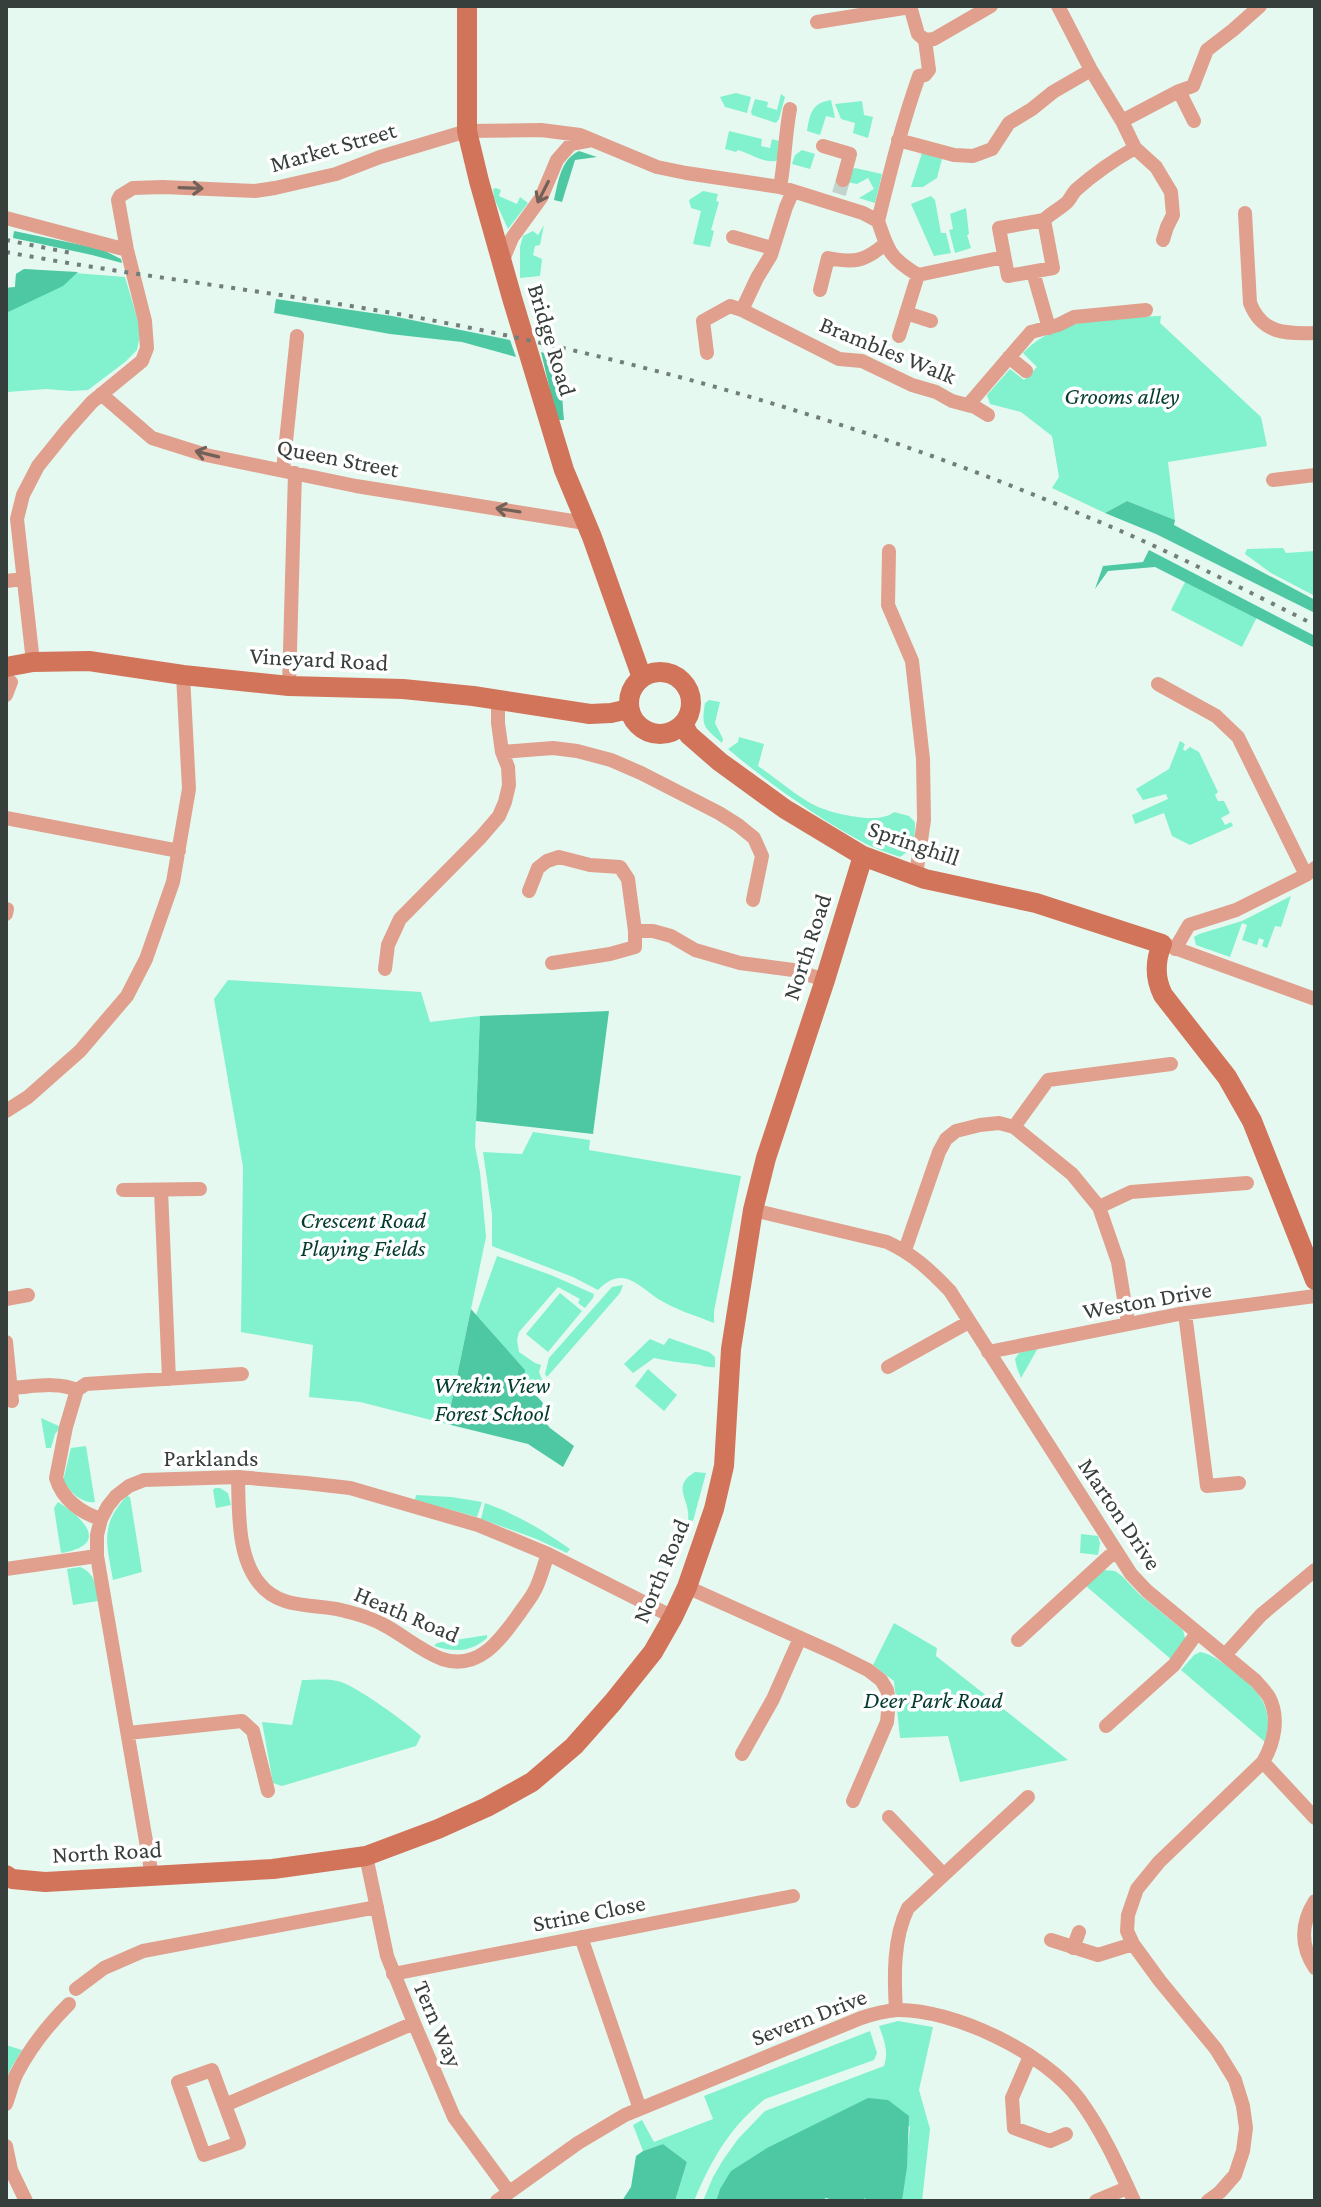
<svg xmlns="http://www.w3.org/2000/svg" width="1321" height="2207" viewBox="0 0 1321 2207" font-family="'Crimson Pro',serif">
  <style>
    .green { fill: #81f2cd }
    .forest { fill: #4dc8a3 }
    .lines { fill: none; stroke-linecap: round; stroke-linejoin: round }
    .street-tunnel { stroke: #c2d4cd; stroke-width: 14; stroke-dasharray: 14 7; stroke-linecap: butt }
    .street { stroke: #e0a08d; stroke-width: 14 }
    .secondary { stroke: #d2745a; stroke-width: 20 }
    .rail { stroke: #727e79; stroke-width: 4; stroke-dasharray: 4 8; stroke-linecap: butt }
    .oneway { stroke: #726158 }
    .labels { text-anchor: middle; stroke-width: 7; stroke-linejoin: round; paint-order: stroke }
    .street-label { font-size: 24px; fill: #373f3c; stroke: #fff }
    .park-label { font-size: 24px; font-style: italic; fill: #023b2d; stroke: #fff }
  </style>
  <rect width="100%" height="100%" fill="#e5f9f1"/>
  <path class="green" d="M736,93L751,97L747,113L725,107L720,97Z
    M781,94L785,97L779,119L776,123L752,115L751,112L755,99L768,102L767,107L777,110Z
    M831,100L835,118L826,116L820,135L807,131C810,113 812,103 831,100Z
    M862,101L864,115L873,117L868,138L853,133L855,123L841,119L835,104Z
    M729,131L762,139L761,146L770,148L772,139L779,141V160C765,165 750,153 738,150L736,152L725,149Z
    M802,150L815,154L810,169L792,164L795,155Z
    M922,153L942,159L937,178L923,187H911Z
    M855,168L882,174L875,203L859,198L874,189L868,178L857,184L847,182L853,169Z
    M496,188L501,190L499,196L517,204L520,197L528,203L508,229L494,198L493,189Z
    M703,191L718,194L716,201L719,202L711,230L714,231L710,247L693,244L701,211L691,208L689,200Z
    M931,196L935,200L941,233H946L951,253L934,256L911,204Z
    M966,208L969,234L967,235L971,248L955,253L949,230L953,229L950,214Z
    M544,225L540,245L535,246L533,255L542,259L540,276L520,278V247L523,236L533,231L538,235Z
    M24,269L125,277L141,331L137,350L125,362L88,390L71,391L46,389L8,392L6,394V288L15,287L16,274Z
    M1161,316L1160,323L1261,417L1267,446L1168,462L1175,520L1127,501L1105,513L1052,488L1059,477L1052,436L1021,412L990,404L987,395L1010,369L1024,380L1037,367L1023,353C1058,316 1113,318 1161,316Z
    M1283,548L1286,553L1315,551V596L1271,573L1245,554L1247,549Z
    M1185,582L1257,617L1242,647L1171,610Z
    M709,700L720,702L715,723L723,739L722,743C704,727 701,727 705,703Z
    M739,737L764,744L758,766C777,779 796,796 816,806C833,814 880,825 894,812L909,816L915,822C915,838 915,848 900,857C889,853 876,849 866,844C820,820 767,782 728,749L738,742Z
    M1180,741L1185,744L1183,749L1185,751L1190,747L1199,752L1218,792L1215,795L1218,801H1224L1230,813L1221,818L1225,825L1231,822L1233,826L1190,845L1172,836L1164,813L1135,824L1132,815L1168,799L1166,794L1143,800L1136,789L1169,769Z
    M1291,896L1281,927L1275,926L1267,948L1262,946L1264,940L1259,938L1257,945L1242,940L1247,925L1242,923L1230,957L1196,945L1194,937L1199,934L1242,921Z
    M228,980L421,992L430,1022L480,1016L475,1146L480,1172L486,1237L447,1424L360,1402L309,1397L313,1345L241,1332L243,1167L214,999Z
    M533,1132L590,1140L589,1150L741,1176L714,1311V1323C697,1316 676,1310 660,1300C638,1286 623,1264 598,1290L573,1277L492,1246V1214L483,1152L522,1154Z
    M497,1256L551,1275L594,1294L593,1298L585,1308L578,1303L580,1299L558,1287L519,1332L517,1340L519,1352L535,1363L541,1365L539,1372L543,1382L534,1393L524,1382V1369L476,1315Z
    M623,1285L620,1293L547,1377L545,1374L549,1358L612,1287Z
    M560,1293L582,1311L548,1352L526,1334Z
    M669,1338L709,1352L715,1357V1367C707,1368 703,1365 695,1364C681,1363 668,1361 654,1358L633,1373L624,1364L650,1339L664,1345Z
    M1038,1348L1021,1378L1017,1368L1015,1359L1019,1353Z
    M648,1369L677,1395L664,1411L635,1386Z
    M41,1418L61,1427L55,1434L51,1448H46Z
    M86,1446L95,1502C82,1504 70,1492 63,1481L71,1448Z
    M695,1472L706,1473L693,1521L688,1520C691,1499 670,1487 695,1472Z
    M215,1488H220L228,1493L231,1505L216,1508L213,1490Z
    M416,1495L452,1497L482,1502L477,1517L415,1500Z
    M127,1496L130,1497L142,1572L113,1580C107,1545 99,1525 127,1496Z
    M58,1502C85,1519 110,1545 61,1553L54,1508Z
    M485,1503C518,1515 541,1529 570,1549L567,1553L534,1538L481,1519Z
    M1081,1534L1098,1536L1100,1543L1098,1555L1080,1553Z
    M80,1567C96,1574 96,1586 98,1601L73,1605L67,1569Z
    M1104,1570L1115,1571L1122,1576L1140,1595L1183,1630L1186,1642L1173,1661L1086,1586Z
    M894,1623L937,1648L936,1656L1068,1760L960,1782L948,1736L900,1738L894,1681L873,1665Z
    M487,1635V1638C470,1653 454,1652 434,1646L437,1643Z
    M1200,1652C1214,1655 1223,1663 1233,1671C1259,1690 1275,1708 1265,1742L1181,1670L1194,1655Z
    M302,1680C314,1680 329,1678 341,1682C359,1688 407,1723 421,1736L416,1746L282,1786L273,1783L262,1722L292,1725Z
    M898,2021L933,2027L919,2090L930,2129L922,2201H902L910,2126L720,2189L716,2201H703L713,2177L723,2160L738,2139L765,2111L884,2066C889,2051 884,2040 879,2026Z
    M870,2031L877,2053L874,2060L765,2099C729,2128 712,2159 694,2201H675L687,2162L663,2144L643,2151L633,2125L642,2120L654,2142L713,2119L704,2096Z
    M6,2045L22,2050L10,2070L6,2083Z"/>
  <path class="forest" d="M579,151L597,157L575,160L562,202L554,200C558,182 561,159 579,151Z
    M14,231L101,249L121,259L122,263L92,255L13,238Z
    M24,269L78,272L63,286L6,313V288L15,287L16,274Z
    M276,299L392,316L510,340L516,357L462,342L390,334L274,313Z
    M541,352L557,357C562,378 562,399 564,420H557Z
    M1127,501L1175,520L1174,525L1315,600V613L1156,534L1105,513Z
    M1149,550L1315,636V648L1155,567L1108,571L1095,589L1103,566L1143,562Z
    M609,1011L593,1134L476,1121L480,1016Z
    M471,1309L525,1370L524,1382L543,1403L539,1415L550,1428L574,1446L563,1467L528,1444L447,1424Z
    M868,2098L888,2100L909,2116L907,2167L902,2201H866L865,2198L862,2201H836L826,2198L821,2201H716L720,2189L731,2171L767,2148Z
    M663,2144L687,2162L675,2201H622L631,2187L636,2156L643,2151Z"/>
  <g class="lines">
    <path class="street-tunnel" d="M839,194L843,180"/>
    <path class="street" d="M1058,6L1091,70L1122,121L1135,148L1156,167L1171,192L1173,215L1167,227L1163,240
      M817,22L910,7
      M925,40L934,39L991,6
      M1179,91L1194,121
      M1122,121L1179,91L1193,86L1207,50L1233,30L1260,6
      M898,140L954,155L973,156L992,149L1009,123L1032,109L1053,92L1091,70
      M823,146L850,154L843,180
      M780,187C785,161 785,135 790,109
      M793,191L786,207L771,255L757,278L742,310L839,359L862,361L912,385L936,392L952,401L975,407L988,415
      M1245,213L1250,303C1262,334 1286,334 1315,333
      M6,218L127,250
      M1044,220L1053,268L1008,276L999,228Z
      M1044,220C1051,213 1058,210 1065,204C1070,201 1072,193 1077,189C1095,173 1114,160 1135,148
      M878,221C890,172 902,124 919,76L925,75L929,70L925,40L918,34L910,6
      M733,237L772,248
      M502,262L512,238L541,198L557,160L571,144L592,140
      M1033,272L1049,328
      M820,290L828,258C854,263 864,262 885,244
      M906,313L931,321
      M899,336L918,275
      M707,353L703,321L730,306L742,310
      M1009,357L1026,371
      M101,394L152,438L206,455L356,486L585,523
      M969,404L1031,332L1058,325L1074,317L1146,310
      M283,470L297,336
      M1273,480L1315,475
      M889,551L888,605L912,661L923,759L924,820L916,875
      M6,581L24,579
      M33,662L17,519L23,495L38,466L67,430L92,402L142,361L147,348L145,321L127,250L118,200L120,196L133,188L163,187L255,191L275,188L336,174L380,157L467,131L541,130L580,135L657,167L686,173L780,187L863,213L878,221C888,251 890,258 918,275L1004,257
      M1158,684L1216,716L1238,737L1306,875
      M289,686L295,473
      M6,695L11,682
      M502,752L553,748L577,751L611,760L641,773L719,813L738,825L754,838L762,856L753,900
      M6,818L179,851
      M529,891L538,868L547,861L559,857L590,865L620,867L628,879L635,931V947L610,954L552,963
      M6,914L7,909
      M635,931H653L671,936L695,950L740,963L793,970L825,980
      M1169,946L1315,999
      M1175,949L1189,925L1236,910L1306,875L1315,868
      M385,969L388,945L400,919L481,837L499,816L505,802L509,785L508,767L502,752L498,723V699
      M6,1111L28,1097L80,1051L127,996L146,959L173,882L189,789L183,675
      M1014,1127L1048,1080L1171,1064
      M123,1190L200,1189
      M161,1190L169,1379
      M1099,1207L1131,1192L1247,1183
      M753,1210L887,1242C913,1254 930,1270 950,1291L1131,1574L1147,1591L1256,1681C1260,1686 1266,1692 1269,1697C1280,1718 1274,1743 1263,1762L1159,1862L1137,1889L1128,1915L1127,1931L1133,1944L1160,1981L1216,2049L1235,2080L1243,2106L1246,2128L1243,2151L1235,2175L1220,2192L1208,2201
      M905,1250L939,1152L946,1139L956,1131L980,1125L999,1123L1014,1127L1072,1174L1099,1207L1118,1262L1128,1323
      M6,1299L28,1295
      M1185,1313L1207,1486L1239,1483
      M6,1342L12,1401
      M988,1352L1179,1314L1315,1296
      M888,1367L969,1322
      M10,1388C31,1387 57,1381 77,1390
      M238,1477C239,1511 237,1556 259,1583C281,1612 319,1602 349,1612C361,1615 373,1619 384,1625C403,1635 421,1651 442,1659C479,1671 500,1640 519,1614C525,1605 532,1597 536,1588C541,1577 544,1565 548,1554
      M101,1519C81,1513 62,1499 56,1478L66,1427L77,1390L86,1384L242,1374
      M6,1569L97,1556
      M687,1587L836,1654L868,1670L881,1680L887,1690L889,1701L887,1722L853,1801
      M1018,1640L1115,1551
      M1225,1655L1261,1615L1315,1570
      M1106,1726L1174,1665L1197,1633
      M128,1733L242,1721L253,1731L268,1791
      M742,1754L773,1699L800,1638
      M1263,1762L1315,1818
      M889,1817L943,1874
      M366,1856L387,1956L414,2023L454,2117L509,2192
      M152,1876L97,1556V1535L101,1519L108,1506L116,1496L129,1486L144,1480L238,1477L306,1483L350,1488L478,1525L548,1554L673,1617
      M1315,1901C1301,1923 1300,1946 1315,1968
      M581,1937L640,2109
      M1051,1940L1098,1955L1133,1944
      M1073,1948L1079,1932
      M393,1974L793,1896
      M76,1989L104,1968L143,1951L377,1907
      M896,2010C894,1977 893,1938 908,1908L1028,1797
      M1030,2056L1012,2098L1014,2128L1050,2141L1066,2134
      M212,2070L239,2143L204,2155L178,2082Z
      M6,2104C10,2094 12,2082 17,2073C30,2048 49,2024 69,2004
      M225,2105L414,2023
      M6,2146L11,2170L26,2201
      M497,2201L578,2143L625,2115L861,2018C873,2014 885,2011 897,2010C954,2009 1045,2053 1079,2099C1102,2130 1118,2166 1134,2201
      M1096,2201L1127,2188"/>
    <path class="secondary" d="M467,6V131L479,181L512,298L564,470L592,537L642,678
      M6,667L33,662L89,661L183,675L289,686L403,689L473,696L590,714L611,713L629,709
      M629 703a31 31 0 1 1 62 0a31 31 0 1 1-62 0Z
      M683,724L689,735L720,762L785,809L863,856L925,879L1036,903L1162,944C1155,961 1155,979 1163,995L1227,1077L1252,1121L1315,1280
      M6,1875L12,1879L45,1882L273,1869L366,1856L438,1829L487,1807L532,1782L574,1746L613,1702L653,1652L673,1617L687,1587L714,1509L724,1466L731,1349L753,1210L766,1158L825,980L863,856"/>
    <path class="rail" d="M6,240L76,254
      M6,252C150,279 297,294 441,322C661,365 878,428 1085,516C1164,548 1239,587 1315,625"/>
  </g>
  <defs><path id="oneway-shaft" d="M-6 0H5M1.5-3L5.5 0L1.5 3" fill="none" stroke-width="1.6" stroke-linecap="round" stroke-linejoin="round" transform="scale(2)"/></defs>
  <g class="oneway">
    <use href="#oneway-shaft" transform="translate(191 188) rotate(2)"/>
    <use href="#oneway-shaft" transform="translate(543 192) rotate(117)"/>
    <use href="#oneway-shaft" transform="translate(207 454) rotate(-166)"/>
    <use href="#oneway-shaft" transform="translate(508 510) rotate(-171)"/>
  </g>
  <g class="labels">
    <g class="street-label">
      <text transform="translate(333 147) rotate(-16)" y="8">Market Street</text>
      <text transform="translate(552 340) rotate(73)" y="8">Bridge Road</text>
      <text transform="translate(888 350) rotate(22)" y="8">Brambles Walk</text>
      <text transform="translate(338 458) rotate(11)" y="8">Queen Street</text>
      <text transform="translate(319 659) rotate(3)" y="8">Vineyard Road</text>
      <text transform="translate(914 843) rotate(19)" y="8">Springhill</text>
      <text transform="translate(807 947) rotate(-72)" y="8">North Road</text>
      <text transform="translate(1147 1300) rotate(-10)" y="8">Weston Drive</text>
      <text x="211" y="1466">Parklands</text>
      <text transform="translate(1120 1514) rotate(56)" y="8">Marton Drive</text>
      <text transform="translate(661 1571) rotate(-67)" y="8">North Road</text>
      <text transform="translate(407 1614) rotate(23)" y="8">Heath Road</text>
      <text transform="translate(107 1852) rotate(-3)" y="8">North Road</text>
      <text transform="translate(589 1913) rotate(-11)" y="8">Strine Close</text>
      <text transform="translate(809 2017) rotate(-21)" y="8">Severn Drive</text>
      <text transform="translate(438 2024) rotate(67)" y="8">Tern Way</text>
    </g>
    <g class="park-label">
      <text x="1122" y="404">Grooms alley</text>
      <text x="363" y="1228">Crescent Road<tspan x="363" dy="28">Playing Fields</tspan></text>
      <text x="492" y="1393">Wrekin View<tspan x="492" dy="28">Forest School</tspan></text>
      <text x="933" y="1708">Deer Park Road</text>
    </g>
  </g>
  <rect width="1321" height="2207" fill="none" stroke="#373f3c" stroke-width="16"/>
</svg>
